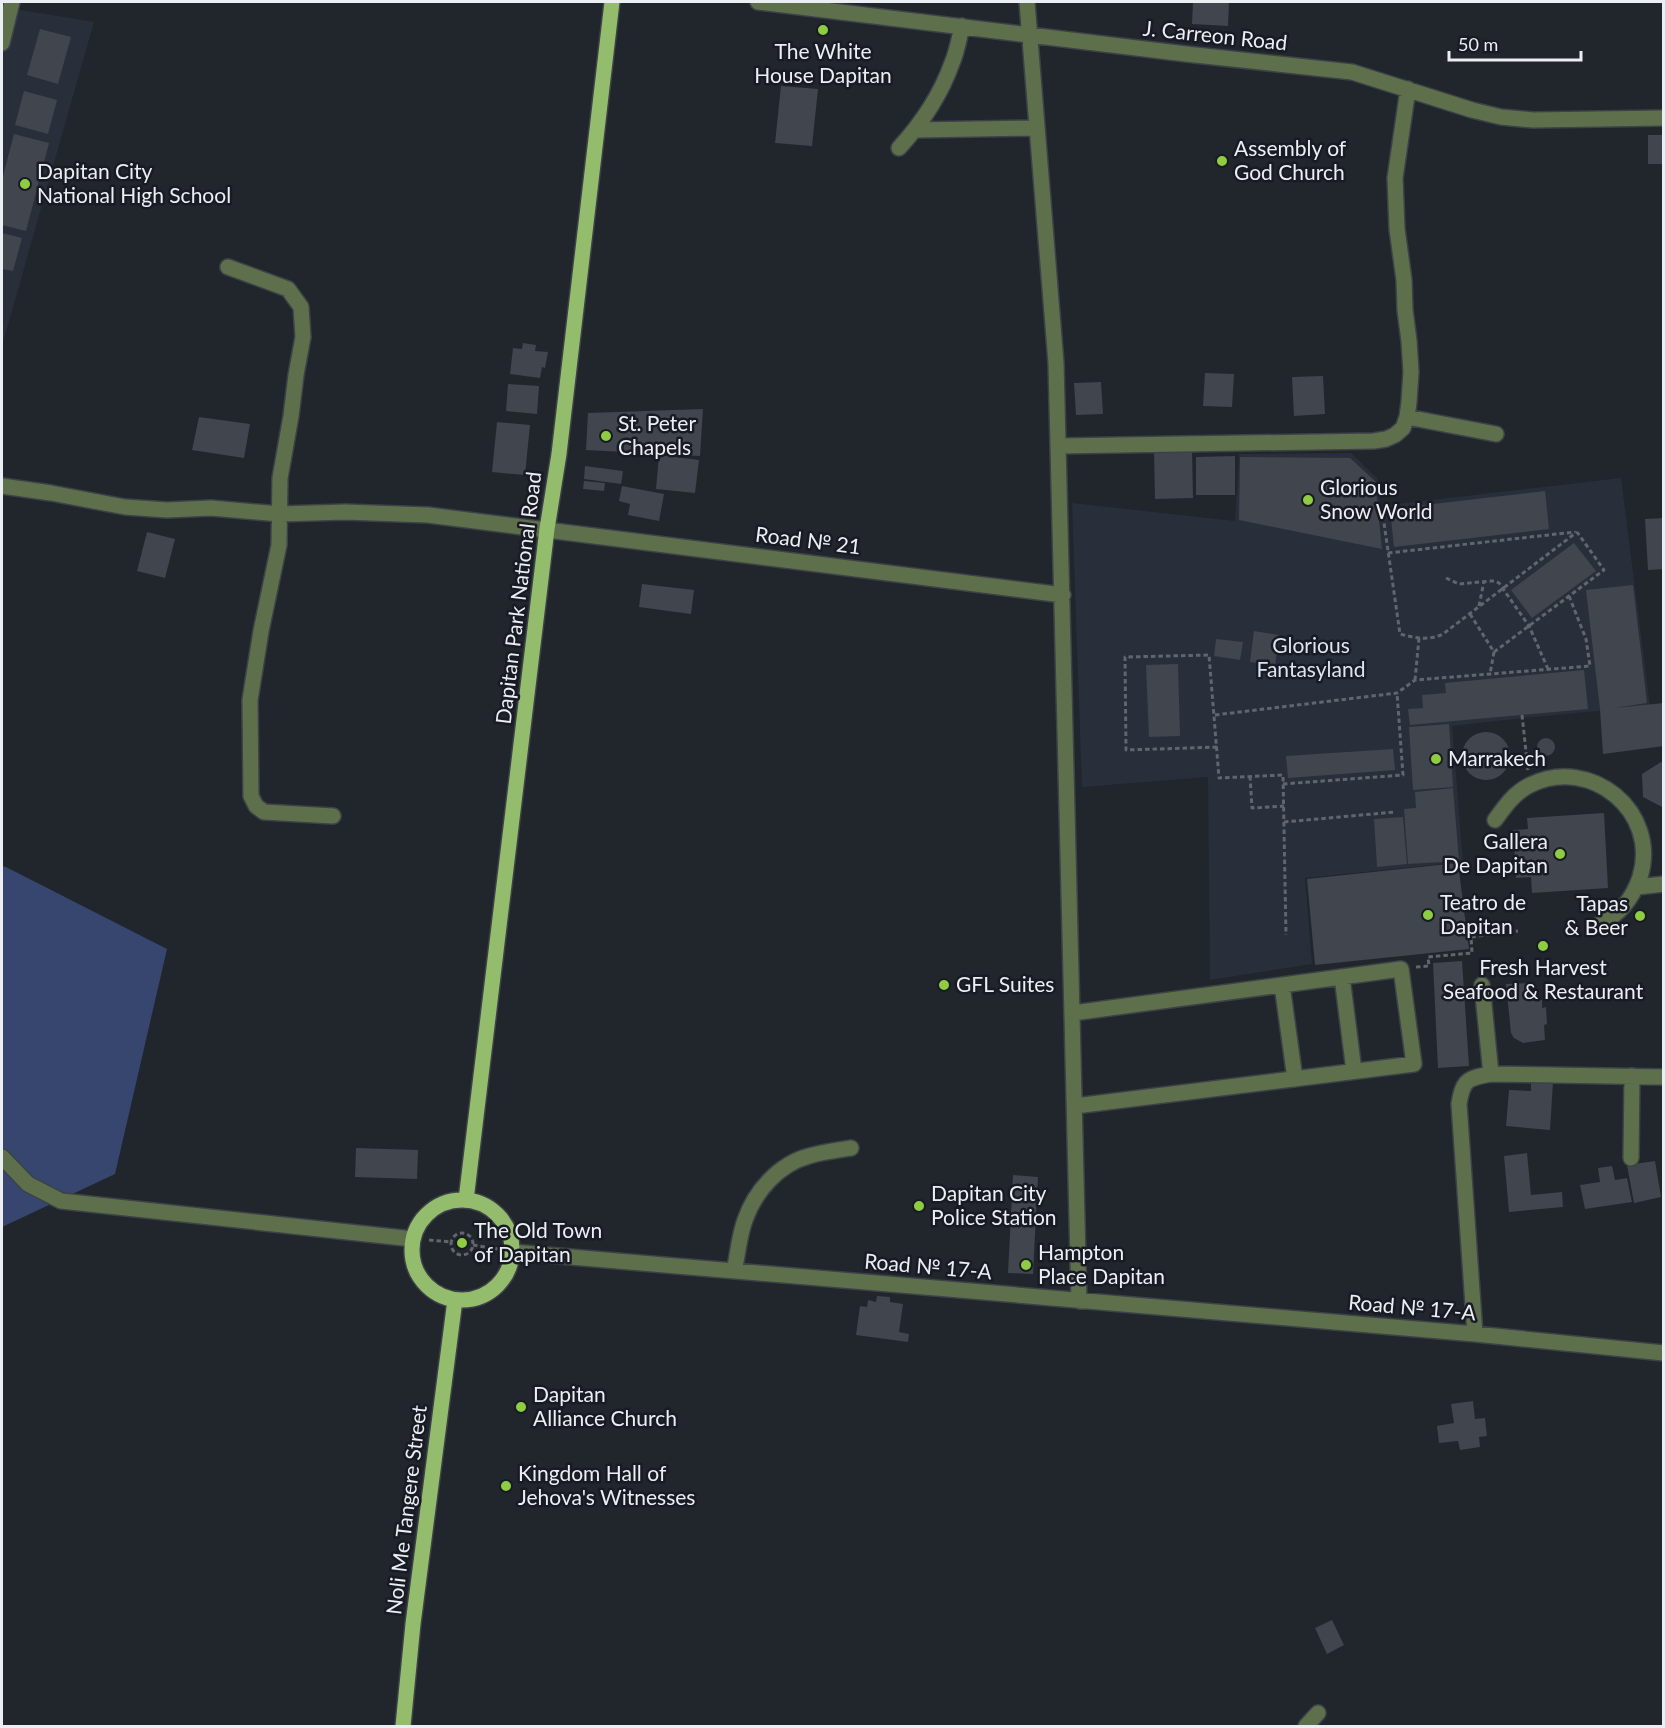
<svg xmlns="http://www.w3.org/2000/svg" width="1665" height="1728" viewBox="0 0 1665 1728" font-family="Lato,sans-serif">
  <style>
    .built { fill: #292e3b }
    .green { fill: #36466f }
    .building { fill: #41454d }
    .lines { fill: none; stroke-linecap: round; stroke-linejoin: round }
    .minor-casing { stroke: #3d4148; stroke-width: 18 }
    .major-casing { stroke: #3d4148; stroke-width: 18 }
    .path { stroke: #62656c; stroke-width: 3; stroke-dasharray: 4.5 3; stroke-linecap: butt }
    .minor { stroke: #5d704b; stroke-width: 15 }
    .major { stroke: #94bc6d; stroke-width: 15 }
    .poi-dot { fill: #8ecd42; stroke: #181b23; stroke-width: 2 }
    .labels { text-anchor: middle; stroke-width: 5; stroke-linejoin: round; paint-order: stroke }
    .street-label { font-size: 21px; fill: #ebeef3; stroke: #181b23 }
    .poi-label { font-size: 21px; fill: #ebeef3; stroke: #181b23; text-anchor: start }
    .park-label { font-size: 21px; fill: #dce3f1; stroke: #181b23 }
  </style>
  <rect width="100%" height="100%" fill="#21252c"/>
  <path class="built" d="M2,7L94,22L2,346Z
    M1351,453L1377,478L1380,506L1621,478L1650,706L1523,718L1452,726L1463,862L1305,878L1312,964L1210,980L1208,777L1082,787L1072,503L1235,521L1239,454Z"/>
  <path class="green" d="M2,866L6,867L167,949L115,1174L2,1227Z"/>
  <path class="building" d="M1193,2H1229L1228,26L1192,24Z
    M40,29L71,37L58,84L27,75Z
    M781,86L818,89L812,146L775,143Z
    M24,91L57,100L48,134L15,125Z
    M14,134L49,143L26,231L2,225V180Z
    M1648,135H1664V164H1648Z
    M2,233L22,238L13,271L2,269Z
    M523,343L536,345L535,351L548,352L545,368L542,367L540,378L510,374L513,348L522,349Z
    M1205,373L1234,374L1232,407L1203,406Z
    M1323,376L1325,414L1294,416L1292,377Z
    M1101,382L1103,414L1076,415L1074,383Z
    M508,384L539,386L537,414L506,411Z
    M703,409L700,456L586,450L588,413Z
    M199,417L250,424L244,458L192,450Z
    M497,422L530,425L525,475L492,472Z
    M1192,449L1193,498L1155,499L1154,451Z
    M659,455L699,460L695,493L656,489Z
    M1235,456V495H1196V457Z
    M1240,457L1350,458L1375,481L1382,549L1239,520Z
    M585,466L623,471L621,484L584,479Z
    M584,481L605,483L604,491L583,489Z
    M622,486L664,494L659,521L628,515L630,504L619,501Z
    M1545,491L1549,529L1394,547L1390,509Z
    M1664,518V569L1648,570L1645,519Z
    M147,532L175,539L165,578L137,571Z
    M1574,543L1596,571L1532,618L1511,590Z
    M642,584L694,590L691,614L639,607Z
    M1633,585L1647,703L1614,708L1664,703V746L1603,754L1600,709L1586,590Z
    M1254,631L1279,635L1275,665L1250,662Z
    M1216,639L1243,642L1240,660L1214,656Z
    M1178,664L1180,736L1149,737L1146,665Z
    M1584,670L1588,709L1410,725L1408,709L1423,708L1422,695L1446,693L1445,683Z
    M1449,724L1453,787L1413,790L1409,727Z
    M1462 756a24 24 0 1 1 48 0a24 24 0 1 1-48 0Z
    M1537 747a9 9 0 1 1 18 0a9 9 0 1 1-18 0Z
    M1393,749L1395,770L1288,778L1286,756Z
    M1661,762L1664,763V808L1643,797L1642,774Z
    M1453,788L1459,861L1408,864L1404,809L1416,808L1415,792Z
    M1604,813L1608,888L1532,893L1531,877L1516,878L1513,830L1528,829L1527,818Z
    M1403,817L1407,864L1377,867L1374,819Z
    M1458,863L1469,949L1315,965L1307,879Z
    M1462,961L1469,1066L1438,1068L1433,963Z
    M1530,983L1533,1001L1542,1000V1008L1546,1007L1547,1024L1544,1025L1545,1040L1523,1043L1514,1038L1511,1033L1506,984Z
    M1531,1080L1553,1082L1550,1130L1506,1126L1509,1090L1531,1091Z
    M356,1148L418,1150L417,1179L355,1177Z
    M1527,1153L1531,1195L1562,1192L1563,1207L1509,1212L1504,1156Z
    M1655,1161L1661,1197L1634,1203L1627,1165Z
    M1612,1166L1615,1180L1627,1178L1632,1202L1585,1209L1580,1185L1600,1182L1598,1168Z
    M1013,1175L1038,1177L1033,1274L1008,1273Z
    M877,1296L890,1297V1302L903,1304L899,1332L909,1334L908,1342L856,1335L860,1306L867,1307L868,1300L876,1302Z
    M1473,1401L1475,1419L1485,1418L1487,1436L1479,1437L1480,1447L1460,1450L1458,1441L1439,1443L1437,1426L1454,1423L1451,1404Z
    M1332,1620L1344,1645L1327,1654L1315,1628Z"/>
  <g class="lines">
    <defs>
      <path id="minor" d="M758,2L1186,54L1352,72L1472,110L1501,117L1533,120L1664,118
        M1027,2L1056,363L1079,1301
        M2,43L12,2
        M916,130L1037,128
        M899,148C921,124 941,94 952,63C957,52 959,39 962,26
        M228,267L288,289L301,307L303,337L296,375L291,416L280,478L279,545L261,631L250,700L251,796L256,806L264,812L333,816
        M1407,417L1496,434
        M1058,446L1374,441L1386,439L1395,435L1403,428L1407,417L1409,402L1411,372L1409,341L1405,310L1404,280L1397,229L1395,178L1408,89
        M2,486L51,493L125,507L167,510L211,508L280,514L345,512L428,515L1063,595
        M1495,820C1505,806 1514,793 1530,785C1591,755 1660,812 1640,877C1633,898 1619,915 1600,924
        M1637,887L1664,884
        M1342,977L1354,1071
        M1282,985L1295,1079
        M1482,985L1491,1074
        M1073,1013L1401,969L1414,1064L1075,1106
        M2,1157L28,1184L61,1201L413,1239
        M1631,1158L1632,1076
        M512,1252L1475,1334L1664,1353
        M734,1271C738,1254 739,1236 745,1220C755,1191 779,1164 809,1156C822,1152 837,1150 851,1148
        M1475,1334L1459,1104C1463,1079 1468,1078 1491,1074L1664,1077
        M1306,1726L1318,1713"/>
      <path id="major" d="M466,1200L547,529L559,454L612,2
        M412 1250a50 50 0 1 1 100 0a50 50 0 1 1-100 0Z
        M403,1726L413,1624L455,1300"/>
    </defs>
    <use href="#minor" class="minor-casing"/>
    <use href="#major" class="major-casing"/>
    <path class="path" d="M1383,516L1400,634C1415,638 1428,641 1443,634L1577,532
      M1388,553L1575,532
      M1446,578L1459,584L1491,581H1495L1499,583L1529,626L1548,669
      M1479,606L1484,581
      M1470,614L1494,652L1490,674
      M1494,652L1604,570L1577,532
      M1415,680L1419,638
      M1215,715L1397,693L1415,680L1590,666L1586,639L1569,596
      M1522,715L1528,770
      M1217,747L1126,750L1125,657L1209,655L1219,778L1283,775L1286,935
      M1250,776L1252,808L1284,806
      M1283,784L1403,775L1397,693
      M1284,822L1395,812
      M1416,967L1429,966L1428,957L1472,953L1471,937L1518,931
      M451 1244a11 11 0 1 1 22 0a11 11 0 1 1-22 0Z
      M429,1240L451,1242
      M473,1245L498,1249"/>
    <use href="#minor" class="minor"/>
    <use href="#major" class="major"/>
  </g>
  <g class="poi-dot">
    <circle cx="823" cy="30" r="6"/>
    <circle cx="1222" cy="161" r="6"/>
    <circle cx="25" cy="184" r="6"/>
    <circle cx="606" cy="436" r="6"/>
    <circle cx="1308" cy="500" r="6"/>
    <circle cx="1436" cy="759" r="6"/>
    <circle cx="1560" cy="854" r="6"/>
    <circle cx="1428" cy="915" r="6"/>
    <circle cx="1640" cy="916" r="6"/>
    <circle cx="1543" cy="946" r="6"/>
    <circle cx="944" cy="985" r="6"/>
    <circle cx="919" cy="1206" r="6"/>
    <circle cx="462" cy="1243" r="6"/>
    <circle cx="1026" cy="1265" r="6"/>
    <circle cx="521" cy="1407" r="6"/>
    <circle cx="506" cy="1486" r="6"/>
  </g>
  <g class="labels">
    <g class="street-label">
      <text transform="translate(1215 36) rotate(6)" y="7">J. Carreon Road</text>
      <text transform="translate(808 541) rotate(7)" y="7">Road № 21</text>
      <text transform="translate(519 598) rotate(-83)" y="7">Dapitan Park National Road</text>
      <text transform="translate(928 1267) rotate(5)" y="7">Road № 17-A</text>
      <text transform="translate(1412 1308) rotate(5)" y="7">Road № 17-A</text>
      <text transform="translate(407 1510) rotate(-83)" y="7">Noli Me Tangere Street</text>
    </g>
    <g class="poi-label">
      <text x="823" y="59" text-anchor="middle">The White<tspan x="823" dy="24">House Dapitan</tspan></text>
      <text x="1234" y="156">Assembly of<tspan x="1234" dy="24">God Church</tspan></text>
      <text x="37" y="179">Dapitan City<tspan x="37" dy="24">National High School</tspan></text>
      <text x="618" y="431">St. Peter<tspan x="618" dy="24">Chapels</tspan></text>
      <text x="1320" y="495">Glorious<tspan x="1320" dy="24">Snow World</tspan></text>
      <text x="1448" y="766">Marrakech</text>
      <text x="1548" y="849" text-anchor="end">Gallera<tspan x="1548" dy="24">De Dapitan</tspan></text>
      <text x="1440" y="910">Teatro de<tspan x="1440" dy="24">Dapitan</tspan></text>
      <text x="1628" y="911" text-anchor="end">Tapas<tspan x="1628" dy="24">&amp; Beer</tspan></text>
      <text x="1543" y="975" text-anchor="middle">Fresh Harvest<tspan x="1543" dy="24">Seafood &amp; Restaurant</tspan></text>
      <text x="956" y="992">GFL Suites</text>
      <text x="931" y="1201">Dapitan City<tspan x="931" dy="24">Police Station</tspan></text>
      <text x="474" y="1238">The Old Town<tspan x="474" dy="24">of Dapitan</tspan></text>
      <text x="1038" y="1260">Hampton<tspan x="1038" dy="24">Place Dapitan</tspan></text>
      <text x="533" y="1402">Dapitan<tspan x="533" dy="24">Alliance Church</tspan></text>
      <text x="518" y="1481">Kingdom Hall of<tspan x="518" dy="24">Jehova's Witnesses</tspan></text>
    </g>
    <g class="park-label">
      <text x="1311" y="653">Glorious<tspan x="1311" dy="24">Fantasyland</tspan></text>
    </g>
  </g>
  <rect width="1665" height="1728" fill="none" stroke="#ebeef3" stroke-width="6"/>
  <path d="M1449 51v9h132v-9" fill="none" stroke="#ebeef3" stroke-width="3"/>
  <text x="1458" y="51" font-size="18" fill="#ebeef3" stroke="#181b23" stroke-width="4.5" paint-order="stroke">50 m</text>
</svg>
